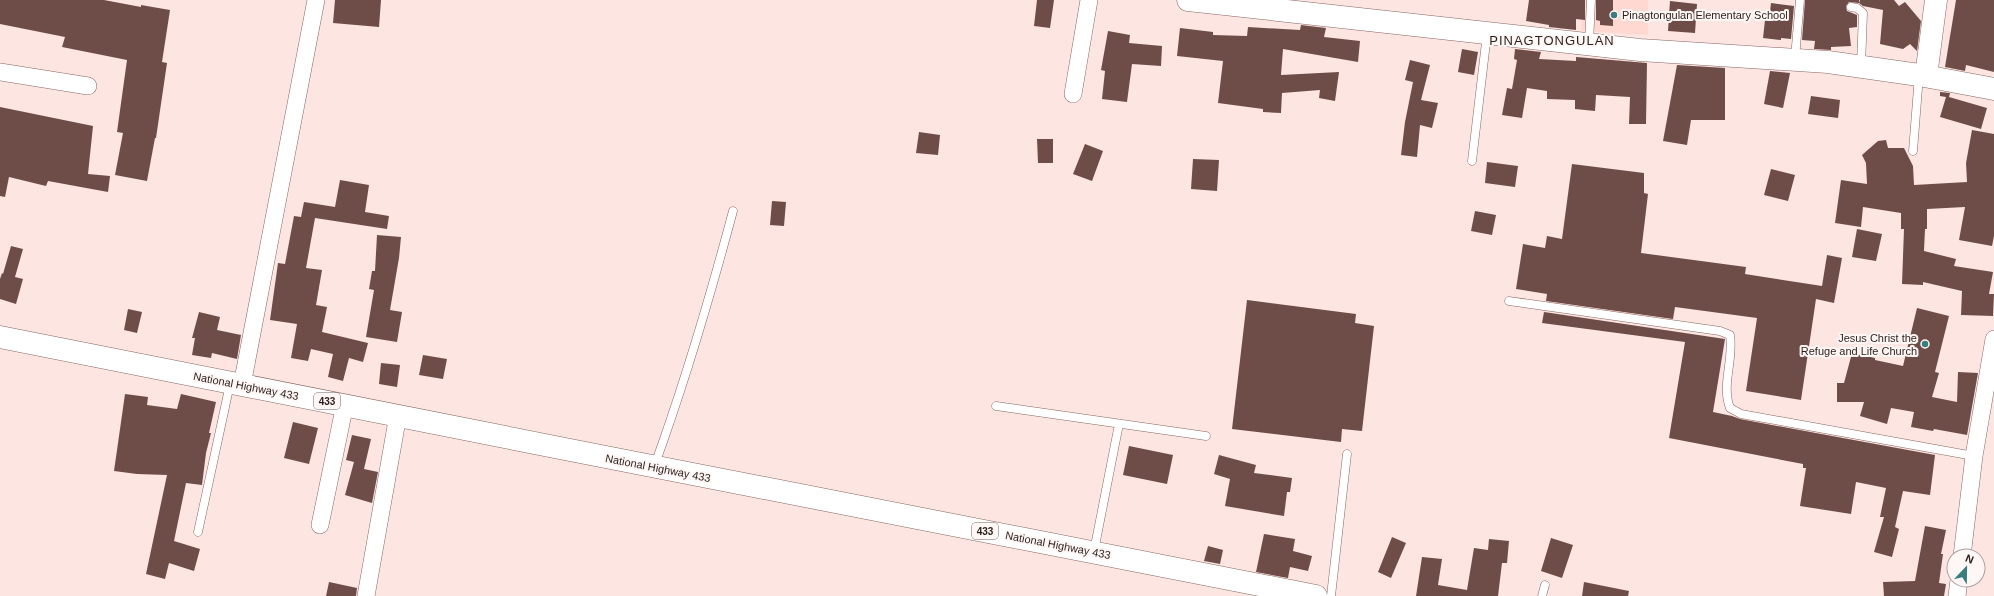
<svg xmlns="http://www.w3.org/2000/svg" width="1994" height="596" viewBox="0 0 1994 596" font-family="Arial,sans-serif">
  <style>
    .built { fill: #ffd8d1 }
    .building { fill: #6e4d48 }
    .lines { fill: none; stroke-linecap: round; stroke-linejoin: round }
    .lane-casing { stroke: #886660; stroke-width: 9 }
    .street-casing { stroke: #886660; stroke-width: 18 }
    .secondary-casing { stroke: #886660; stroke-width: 23 }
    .primary-casing { stroke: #886660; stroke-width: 23 }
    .lane { stroke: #fff; stroke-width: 8 }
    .street { stroke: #fff; stroke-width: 17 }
    .secondary { stroke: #fff; stroke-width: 22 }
    .primary { stroke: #fff; stroke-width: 22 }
    .poi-dot { fill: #367f80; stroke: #fff7f5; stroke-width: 1.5 }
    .labels { text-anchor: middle; stroke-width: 4; stroke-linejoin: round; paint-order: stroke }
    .shield { fill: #fff7f5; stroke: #6b5e5c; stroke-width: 1 }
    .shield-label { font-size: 10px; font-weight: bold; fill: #2b1d1a }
    .poi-label { font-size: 11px; fill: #2b1d1a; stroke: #fff7f5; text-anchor: start }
    .street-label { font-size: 11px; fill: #2b1d1a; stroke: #fff7f5 }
    .quarter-label { font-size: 13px; letter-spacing: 1px; fill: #2b1d1a; stroke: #fff7f5 }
  </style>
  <rect width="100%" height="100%" fill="#fde5e1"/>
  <path class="built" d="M1582,0H1648V35L1581,31Z"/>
  <path class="building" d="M0,0H104L141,7V5L170,10L162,62L167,63L156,138H155L147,181L115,175L123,133L117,132L127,60L62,47L65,37L0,24Z
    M335,0H381L379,27L333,23Z
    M1037,0H1054L1050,28L1034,26Z
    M1529,0H1585V20L1576,19V30L1549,27V25L1526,21Z
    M1596,0H1613V26L1600,25V21L1596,20Z
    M1805,0H1859V3L1849,2L1846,6L1847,11L1857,15V27L1849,28L1851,46L1831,47V50L1814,49L1815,41L1802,40Z
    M1860,0H1894L1899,6L1905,2L1921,21L1917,51L1910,44L1903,49L1880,44L1883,10L1863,6L1859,3Z
    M1956,0H1994V72L1966,65L1965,71L1945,67Z
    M1670,1L1697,4L1695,33L1668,31Z
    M1771,3L1794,6L1791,39L1781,38V40L1763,38L1765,20H1769Z
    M1301,25L1326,28L1324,37L1360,41L1358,62L1283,49L1281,75L1339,72L1335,101L1319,98L1320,90L1282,93L1281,113L1263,112V109L1218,103L1223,61L1177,56L1180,28L1213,32V35L1247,36L1248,27L1300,30Z
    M1108,31L1130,35L1129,43L1162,46L1161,66L1132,64L1127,102L1102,99L1105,71L1101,70Z
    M1462,49L1478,52L1474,75L1458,72Z
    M1515,49L1541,52L1539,59L1576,61V57L1647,63L1646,124H1629L1630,97L1596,95L1595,111L1575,109V100L1547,99V91L1527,88L1522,118L1502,115L1507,88L1512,89L1517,60L1514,59Z
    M1410,60L1430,65L1421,100L1438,103L1432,128L1420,125L1417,157L1401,155L1405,122L1413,82L1405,80Z
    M1677,65L1725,68V120H1691L1687,145L1663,141Z
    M1770,71L1790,73L1783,108L1764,104Z
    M1940,92L1950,93L1949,97L1987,108L1981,129L1940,117L1946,97L1940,96Z
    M1811,96L1840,100L1838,118L1808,114Z
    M0,107L93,126L88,174L110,176L108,192L48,181L46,186L9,177L5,197L0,196Z
    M1972,130L1994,134V236L1992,246L1959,240L1965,207L1927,209V229H1925L1924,251L1956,259L1954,266L1993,272L1989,294H1994L1993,316L1961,315L1962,291L1923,282V285L1902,284L1904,229H1901V213L1863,207L1861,227L1835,223L1841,180L1867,184L1866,163L1862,155L1878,141L1886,140L1888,148H1904L1913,166L1914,185L1967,182L1966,163Z
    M919,132L940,135L938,155L916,153Z
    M1037,139H1053V163H1038Z
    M1085,144L1103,151L1092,181L1073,174Z
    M1193,159L1219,160L1217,191L1191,189Z
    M1487,162L1518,166L1515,187L1485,183Z
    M1572,164L1644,173V193L1648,194L1641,253L1746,267L1745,274L1822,286L1827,255L1842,258L1834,303L1816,299L1801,400L1746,391L1757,318L1675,307L1673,319L1546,301L1547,294L1516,289L1523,244L1545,248L1547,236L1562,239Z
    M1771,169L1795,175L1788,201L1764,195Z
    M340,180L369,185L365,212L389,216L387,229L315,218L306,268L322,270L316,305L327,307L322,332L368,343L363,362L349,358L343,381L328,377L333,354L311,349L308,361L291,358L297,324L270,320L278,263L285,264L294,216L301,217L304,202L335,207Z
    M772,201L786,202L784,226L770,225Z
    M1475,211L1496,215L1492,235L1471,231Z
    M1857,229L1882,234L1876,261L1852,257Z
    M377,235L401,237L399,258L390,310L402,312L397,342L366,337L374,290L369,289L372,271H375Z
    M11,246L23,249L15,277L23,279L16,304L0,299V279L2,273L3,274Z
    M1247,300L1356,314L1355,323L1374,326L1362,431L1342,429L1341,442L1232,429Z
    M1917,308L1949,316L1935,372L1939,373L1932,397L1957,402L1958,372L1978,373L1967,435L1934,429L1933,431L1911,427L1914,412L1891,408L1887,424L1860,416L1864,402H1837V383H1844L1852,353L1875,358V360L1903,366Z
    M128,309L142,312L137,333L124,330Z
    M199,312L220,317L217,330L241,335L237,359L212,353L211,358L192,355L195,338H192Z
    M1544,312L1725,339L1713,412L1732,416L1740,419L1935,455L1930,495L1903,491L1895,527L1899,529L1892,557L1874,552L1884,517H1880L1886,488L1856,482L1851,514L1800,506L1806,468H1803V464L1669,438L1685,342L1542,323Z
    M423,355L447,359L443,379L419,375Z
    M381,363L400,365L397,387L379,384Z
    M125,394L148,397L147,405L177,409L181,394L216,402L209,433H211L206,453L202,485L186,483L174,541L200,549L194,571L169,563L165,579L146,574L167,475L137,474L114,471Z
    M293,422L318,428L309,464L284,458Z
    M352,435L371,439L364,469L378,472L372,503L345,495L354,462L346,460Z
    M1129,446L1173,455L1167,484L1123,475Z
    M1219,455L1256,465L1254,473L1292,478L1290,492H1287L1284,516L1225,506L1230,479L1214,474Z
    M1925,526L1946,530L1941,554H1943L1939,583L1946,584L1944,596H1884L1883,582L1915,581Z
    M1264,534L1295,539L1293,551L1312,556L1308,571L1290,567L1288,578L1256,572Z
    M1392,537L1406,543L1391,578L1378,572Z
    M1551,538L1573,545L1562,578L1541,571Z
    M1489,539L1509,541L1507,563H1502L1498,596H1416L1422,557L1442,559L1438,585L1467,590L1474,548L1488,550Z
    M1208,546L1223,550L1220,564L1204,561Z
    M329,582L357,588L356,596H326Z
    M1584,582L1629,591L1628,596H1582Z"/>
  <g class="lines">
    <defs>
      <path id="lane" d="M1851,7L1857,8L1863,13L1861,65
        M1589,43L1591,0
        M1795,58L1800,0
        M1913,151L1919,75
        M1472,161L1487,34
        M1509,301L1720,331L1730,335C1734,360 1721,385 1730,408L1741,414L1974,456
        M996,406L1206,436
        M654,467C685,382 710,297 733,211
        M198,532L230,384
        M1094,551L1119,424
        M1331,596L1347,454
        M1542,596L1545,585"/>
      <path id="street" d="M0,72L88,86
        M1073,94L1089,0
        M242,385L316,0
        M320,525L345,404
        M1962,556L1974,456L1994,339
        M366,596L398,415
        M1957,596L1959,580"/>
      <path id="secondary" d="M1188,0L1640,50L1828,62L1919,75L1994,89
        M1926,76L1936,0"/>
      <path id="primary" d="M0,337C438,425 878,510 1316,596"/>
    </defs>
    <use href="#lane" class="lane-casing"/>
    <use href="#street" class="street-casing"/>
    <use href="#secondary" class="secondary-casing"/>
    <use href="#primary" class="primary-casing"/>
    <use href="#lane" class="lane"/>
    <use href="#street" class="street"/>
    <use href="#secondary" class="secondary"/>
    <use href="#primary" class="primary"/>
  </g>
  <g class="poi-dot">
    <circle cx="1614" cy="15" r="4"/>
    <circle cx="1925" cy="344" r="4"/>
  </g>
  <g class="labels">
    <g class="shield">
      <rect x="314" y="393" width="26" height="16" rx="3"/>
      <rect x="972" y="523" width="26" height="16" rx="3"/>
    </g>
    <g class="shield-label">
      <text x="327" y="405">433</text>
      <text x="985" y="535">433</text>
    </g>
    <g class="poi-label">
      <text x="1622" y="19">Pinagtongulan Elementary School</text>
      <text x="1917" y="342" text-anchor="end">Jesus Christ the<tspan x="1917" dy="13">Refuge and Life Church</tspan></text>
    </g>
    <g class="street-label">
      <text transform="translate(246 386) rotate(11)" y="4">National Highway 433</text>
      <text transform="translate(658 468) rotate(11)" y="4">National Highway 433</text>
      <text transform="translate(1058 545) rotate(11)" y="4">National Highway 433</text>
    </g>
    <g class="quarter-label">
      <text x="1552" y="45">PINAGTONGULAN</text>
    </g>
  </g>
  <g transform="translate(1966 568) rotate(22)"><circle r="19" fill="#fff7f5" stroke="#aaa09d"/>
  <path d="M0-3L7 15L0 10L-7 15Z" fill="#367f80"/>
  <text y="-6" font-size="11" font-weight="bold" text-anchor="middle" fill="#2b1d1a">N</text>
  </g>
</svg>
